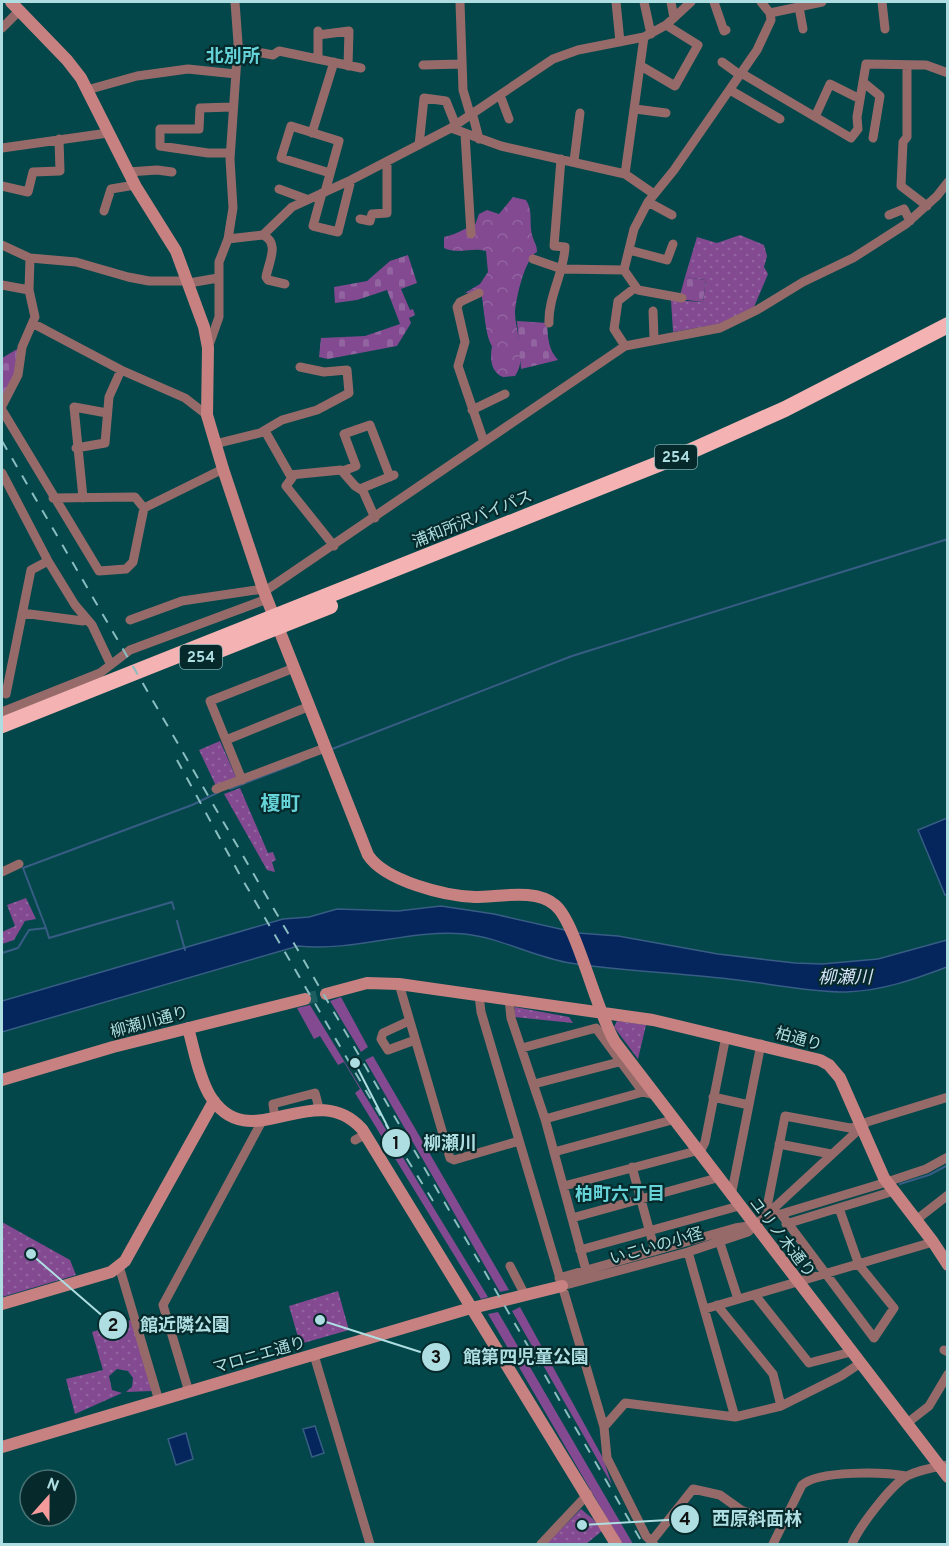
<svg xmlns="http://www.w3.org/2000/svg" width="949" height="1546" viewBox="0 0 949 1546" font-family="Overpass,'Noto Sans JP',sans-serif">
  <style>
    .grass { fill: #834a91 }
    .forest { fill: url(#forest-crowns) }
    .cemetery { fill: url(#cemetery-stones) }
    .park { fill: url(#park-dots) }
    .water { fill: #04265c; stroke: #375d84; stroke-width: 1.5 }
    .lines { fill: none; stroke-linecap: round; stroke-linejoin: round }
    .stream { stroke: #375d84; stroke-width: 2 }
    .secondary-tunnel { stroke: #1d5e61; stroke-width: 12; stroke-dasharray: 12 6; stroke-linecap: butt }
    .street { stroke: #976a6a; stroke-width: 9 }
    .secondary { stroke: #c88181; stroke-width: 12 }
    .highway { stroke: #f5b2b2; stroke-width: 16 }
    .rail { stroke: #89bdc0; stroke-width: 2; stroke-dasharray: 10 10; stroke-linecap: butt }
    .labels { text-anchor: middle; stroke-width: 4.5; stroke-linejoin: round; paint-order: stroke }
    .shield { fill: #062a2c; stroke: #7ca8ab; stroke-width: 1.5 }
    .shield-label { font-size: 15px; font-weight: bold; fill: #aedee1 }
    .street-label { font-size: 16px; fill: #aedee1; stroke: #062a2c }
    .neighbourhood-label { font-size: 18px; font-weight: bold; fill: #66d3d8; stroke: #062a2c }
    .water-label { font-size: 18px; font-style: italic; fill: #d5e2f7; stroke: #062a2c }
    .quarter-label { font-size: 20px; font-weight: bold; fill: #66d3d8; stroke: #062a2c }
    .leader { fill: none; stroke: #aedee1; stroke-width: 2 }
    .callout-dot { fill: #aedee1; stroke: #062a2c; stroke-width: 2 }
    .mark-label { font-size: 18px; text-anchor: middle; font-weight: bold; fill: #111 }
    .callout-label { font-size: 18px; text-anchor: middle; font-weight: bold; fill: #aedee1; stroke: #062a2c; stroke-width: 4.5; stroke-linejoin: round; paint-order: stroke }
  </style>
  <defs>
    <pattern id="forest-crowns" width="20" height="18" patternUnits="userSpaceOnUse" patternTransform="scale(1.5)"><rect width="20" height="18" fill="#834a91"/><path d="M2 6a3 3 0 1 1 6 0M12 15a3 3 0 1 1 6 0" fill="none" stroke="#9264a0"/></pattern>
    <pattern id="cemetery-stones" width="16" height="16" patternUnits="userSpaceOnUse" patternTransform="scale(1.5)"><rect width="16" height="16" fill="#834a91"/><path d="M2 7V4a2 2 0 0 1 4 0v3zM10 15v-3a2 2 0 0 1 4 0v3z" fill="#9264a0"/></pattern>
    <pattern id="park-dots" width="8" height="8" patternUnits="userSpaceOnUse" patternTransform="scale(1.5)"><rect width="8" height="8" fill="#834a91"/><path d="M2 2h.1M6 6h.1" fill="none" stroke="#9264a0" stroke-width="1.8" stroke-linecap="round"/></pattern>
  </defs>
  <rect width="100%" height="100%" fill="#03474a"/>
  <path class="grass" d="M341,997L368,1047L361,1052L330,1001Z
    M310,1005L488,1297L481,1299L355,1093L360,1089L344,1062L338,1065L320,1036L314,1039L297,1008Z
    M373,1056L509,1290L500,1292L365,1060Z
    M520,1307L603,1458L612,1485L512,1311Z
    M498,1312L633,1544H622L488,1314Z"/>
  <path class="forest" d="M513,197L526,200C534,212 528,225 533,238C535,244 537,245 537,252C525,258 516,298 515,312C515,332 528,357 515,376L503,377C490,372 490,357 492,346C485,336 484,305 481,292L465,293L480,284L488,272L486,251C471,247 459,255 444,248V237C458,234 462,229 475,225L479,214L487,210L499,214Z"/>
  <path class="cemetery" d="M408,255L417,283L401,289L410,310L413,309L415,315L409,318L411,323L397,346L328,359L319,357L321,338L365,336L400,324L387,290L357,300L335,303L334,287L367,281L390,261Z
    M685,277L706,280L703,302L679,299Z
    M517,321L547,323C548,338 548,349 558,360L521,369Z
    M19,348L17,370L2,402V358Z"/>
  <path class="park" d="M740,235L764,245L767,256L764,267L768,274L754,307L719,324L673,332L671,300L703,302L706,280L685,277L697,237L717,243Z
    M220,741L236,777L216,786L199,750Z
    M240,788L268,853L273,852L276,860L272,862L275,872L267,870L224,794Z
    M26,898L36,919L25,921L14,940L2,944V932L15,926L7,905Z
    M515,1007L569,1017L573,1023L514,1017Z
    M617,1021L646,1025L638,1059L614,1027Z
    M2,1222L70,1260L76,1275L2,1297Z
    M338,1291L349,1330L300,1344L289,1306Z
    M131,1320L152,1391L126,1392L132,1387L133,1378L128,1371L117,1369L109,1376L112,1390L122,1393L75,1414L66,1379L103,1370L92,1332Z
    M581,1509L593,1519L602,1531L586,1544H546Z"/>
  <path class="water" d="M947,818L948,894L945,895L918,830Z
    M441,906L494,914L578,933L618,936L718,954L795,963L822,964L878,959L947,940V967C915,979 882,991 846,992C808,992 767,983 729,979C676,973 622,971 570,963C534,957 501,938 465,934C409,929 355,952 298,946L2,1032V1001L283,919L309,917L337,909L398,911Z
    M315,1426L324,1453L312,1457L303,1429Z
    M186,1433L193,1459L176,1465L168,1439Z"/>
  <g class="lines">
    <path class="stream" d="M332,749L572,656L948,539
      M230,789L300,762
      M177,921L185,950
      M46,928L49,938L172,902L174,909
      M2,953L18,948L29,930L46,928L23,868L192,805L219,792
      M900,1184L929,1175L948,1165"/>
    <path class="secondary-tunnel" d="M305,999L326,994"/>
    <path class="street" d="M460,2L463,90L471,117
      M616,2L620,42
      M644,2L651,34
      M671,2L674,18
      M714,2L724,31L726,30
      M882,2L885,29
      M799,7L803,29
      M770,13L822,2
      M2,28L19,11
      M318,35L349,31L348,66
      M237,48L273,55L279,51L361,68
      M318,58V31
      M722,62L740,75
      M423,65L461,64
      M907,65V137L903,142L901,186L927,206
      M641,66L675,86L698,45L666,25
      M741,73L851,138L858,129L857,117L866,64L926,65L948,73
      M863,82L880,96L873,138
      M87,90L137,76L188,69L236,74
      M730,90L780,119
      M500,95L509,119
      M635,109L666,113
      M473,116L479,139
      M815,117L830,84L860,99
      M451,128L501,146L625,174L654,194
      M312,133L334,62
      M465,134L471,234
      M419,145L424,98L446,101L456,126
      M2,148L108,133
      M230,153H208L160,146V129H199L200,108L233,107
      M574,161L580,113
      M128,172L157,170L172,172
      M625,174L644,37
      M2,186L28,192L33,172L60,171L59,139
      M279,189L306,199
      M325,192L339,141L291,126L281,158L330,173
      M322,193L313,226L338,232L351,180
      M648,202L672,215
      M104,211L111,189L135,185
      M889,215L904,209L910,221
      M360,219L370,221L372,214L387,213V162
      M263,235C280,243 269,261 266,277L268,280L285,284
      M228,239L263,235L292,207L351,180L451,128L553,59L578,50L644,37L666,25L691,2
      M2,245L30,258L76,262L128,277L149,281H188
      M629,250L667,260L673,244
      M533,259L562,269L624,270
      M624,270L634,229L648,202L674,170L757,50L771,20L770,13L761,2
      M624,270L638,290L682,298
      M189,283L218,278
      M2,285L29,290
      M479,293L460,302L457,307L465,342L458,366L484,442
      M653,311L654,338
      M549,323C548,297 564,273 565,247L554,246L561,159
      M34,324L121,370L185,398L207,415
      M625,346L614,329L618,301L636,287
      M208,348L219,317V262L228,239L233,208L230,159L238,43L235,2
      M2,406L18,375L22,347L35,317L29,290L30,258
      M2,410L99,571L126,569L133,562L144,508L223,469
      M472,410L505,394
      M265,431L290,475L341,470L355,486L363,491L375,518
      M215,444L260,433L282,420L317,410L349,393L347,370L324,372L300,367
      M76,448L105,443L109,397L121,370
      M343,471L356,466L344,434L370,425L390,477
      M2,473L48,561L75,605L92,625L110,663
      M294,475L286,486L334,546
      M360,489L394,475
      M53,498L135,497L144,508
      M83,498L74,407L107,413
      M265,591L625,346L720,328L757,310L803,282L853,258L906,224L937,196L948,182
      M22,613L83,621L87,619
      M130,620L182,601L263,589
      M6,694L31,570L48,561
      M2,712L100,673L130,650L267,599
      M226,740L310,706
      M242,780L210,701L294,668
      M216,789L325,748
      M2,872L19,864
      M399,984L450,1158L454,1160L519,1141
      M479,995L481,1012L604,1427L607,1458L646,1536L654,1544
      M509,999L511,1018L545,1119L586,1270
      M409,1021L383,1033L381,1039L388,1050L415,1040
      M522,1048L596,1028L643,1092L654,1095
      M534,1084L619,1062
      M713,1097L749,1105
      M275,1119L273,1104L315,1093L319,1108
      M545,1119L643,1092
      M355,1140L366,1134
      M779,1144L831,1154
      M554,1152L672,1120
      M699,1154L705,1142L726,1036
      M632,1167L655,1251
      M564,1186L696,1151
      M731,1196L761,1044
      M839,1208L859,1265L894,1308L874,1338L781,1214L769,1211L767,1207L785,1116L850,1128L862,1126
      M781,1214L887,1182L926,1169L948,1157
      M572,1218L717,1178
      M916,1220L948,1195
      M786,1224L894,1191
      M720,1243L738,1299
      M580,1250L739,1206
      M688,1252L735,1417
      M119,1266L159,1401
      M510,1266L525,1295
      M559,1278L735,1228L755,1225
      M562,1286L688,1252L748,1232L867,1122L948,1097
      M755,1295L809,1363L851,1352
      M717,1305L773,1374L781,1406
      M705,1309L933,1242
      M944,1350L948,1352
      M314,1355L370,1544
      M189,1392L163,1305L262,1121
      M906,1424L929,1406L948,1374
      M604,1427L625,1403L735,1417L781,1406L841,1376L859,1364
      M651,1542L693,1489L720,1495L741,1510L781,1525
      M541,1544L588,1494
      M773,1544L802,1485C819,1470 884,1472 906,1476
      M852,1544C859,1527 891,1485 907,1476C919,1470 935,1467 948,1465"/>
    <path class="secondary" d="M11,2L67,60L81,78L136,187L176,251L204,327L208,348L207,415L223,469L263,589L368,855C385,881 445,896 475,897C499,897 536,888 555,905C576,922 596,1011 615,1042L948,1477
      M326,994L367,983L399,984L653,1020L820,1060L829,1065L840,1078L884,1178L933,1242L948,1265
      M188,1028C194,1049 198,1074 209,1094C248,1161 313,1075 362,1129L616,1544
      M2,1080L113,1047L305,999
      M2,1304L111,1272L125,1261L214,1101
      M2,1447L464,1310L562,1286"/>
    <path class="highway" d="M209,654L330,606
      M2,725L691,451L785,409L948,325"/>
    <path class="rail" d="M2,441L643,1544
      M177,760L241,877L386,1125L438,1209"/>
  </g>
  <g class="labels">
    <g class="shield">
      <rect x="655" y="445" width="42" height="24" rx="4.5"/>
      <rect x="180" y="645" width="42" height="24" rx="4.5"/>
    </g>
    <g class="shield-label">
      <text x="676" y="462">254</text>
      <text x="201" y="662">254</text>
    </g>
    <g class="street-label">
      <text transform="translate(472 518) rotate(-22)" y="6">浦和所沢バイパス</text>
      <text transform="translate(149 1021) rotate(-15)" y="6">柳瀬川通り</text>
      <text transform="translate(799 1038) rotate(16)" y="6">柏通り</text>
      <text transform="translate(783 1237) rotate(52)" y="6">ユリノ木通り</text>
      <text transform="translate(656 1245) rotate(-16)" y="6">いこいの小径</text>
      <text transform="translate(259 1354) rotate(-16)" y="6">マロニエ通り</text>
    </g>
    <g class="neighbourhood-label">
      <text x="233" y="62">北別所</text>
      <text x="620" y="1200">柏町六丁目</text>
    </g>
    <g class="water-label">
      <text x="845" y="983">柳瀬川</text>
    </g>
    <g class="quarter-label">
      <text x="280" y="810">榎町</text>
    </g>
  </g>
  <path class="leader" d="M355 1063L396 1143M31 1254L113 1325M320 1320L436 1357M582 1525L685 1519"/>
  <g class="callout-dot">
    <circle cx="355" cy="1063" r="6"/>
    <circle cx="31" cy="1254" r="6"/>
    <circle cx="320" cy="1320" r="6"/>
    <circle cx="582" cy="1525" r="6"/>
    <circle cx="396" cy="1143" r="15"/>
    <circle cx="113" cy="1325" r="15"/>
    <circle cx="436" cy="1357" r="15"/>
    <circle cx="685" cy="1519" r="15"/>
  </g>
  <g class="mark-label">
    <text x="396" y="1149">1</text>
    <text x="113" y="1331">2</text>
    <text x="436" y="1363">3</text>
    <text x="685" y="1525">4</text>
  </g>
  <g class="callout-label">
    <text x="450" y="1149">柳瀬川</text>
    <text x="185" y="1331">館近隣公園</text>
    <text x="526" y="1363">館第四児童公園</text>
    <text x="757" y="1525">西原斜面林</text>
  </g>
  <rect width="949" height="1546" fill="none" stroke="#aedee1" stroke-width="6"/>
  <g transform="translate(48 1498) rotate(21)"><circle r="28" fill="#062a2c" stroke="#497274" stroke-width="1.5"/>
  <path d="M0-4.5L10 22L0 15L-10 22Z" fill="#f59b9b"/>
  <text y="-9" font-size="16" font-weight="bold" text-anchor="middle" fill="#aedee1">N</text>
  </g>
</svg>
